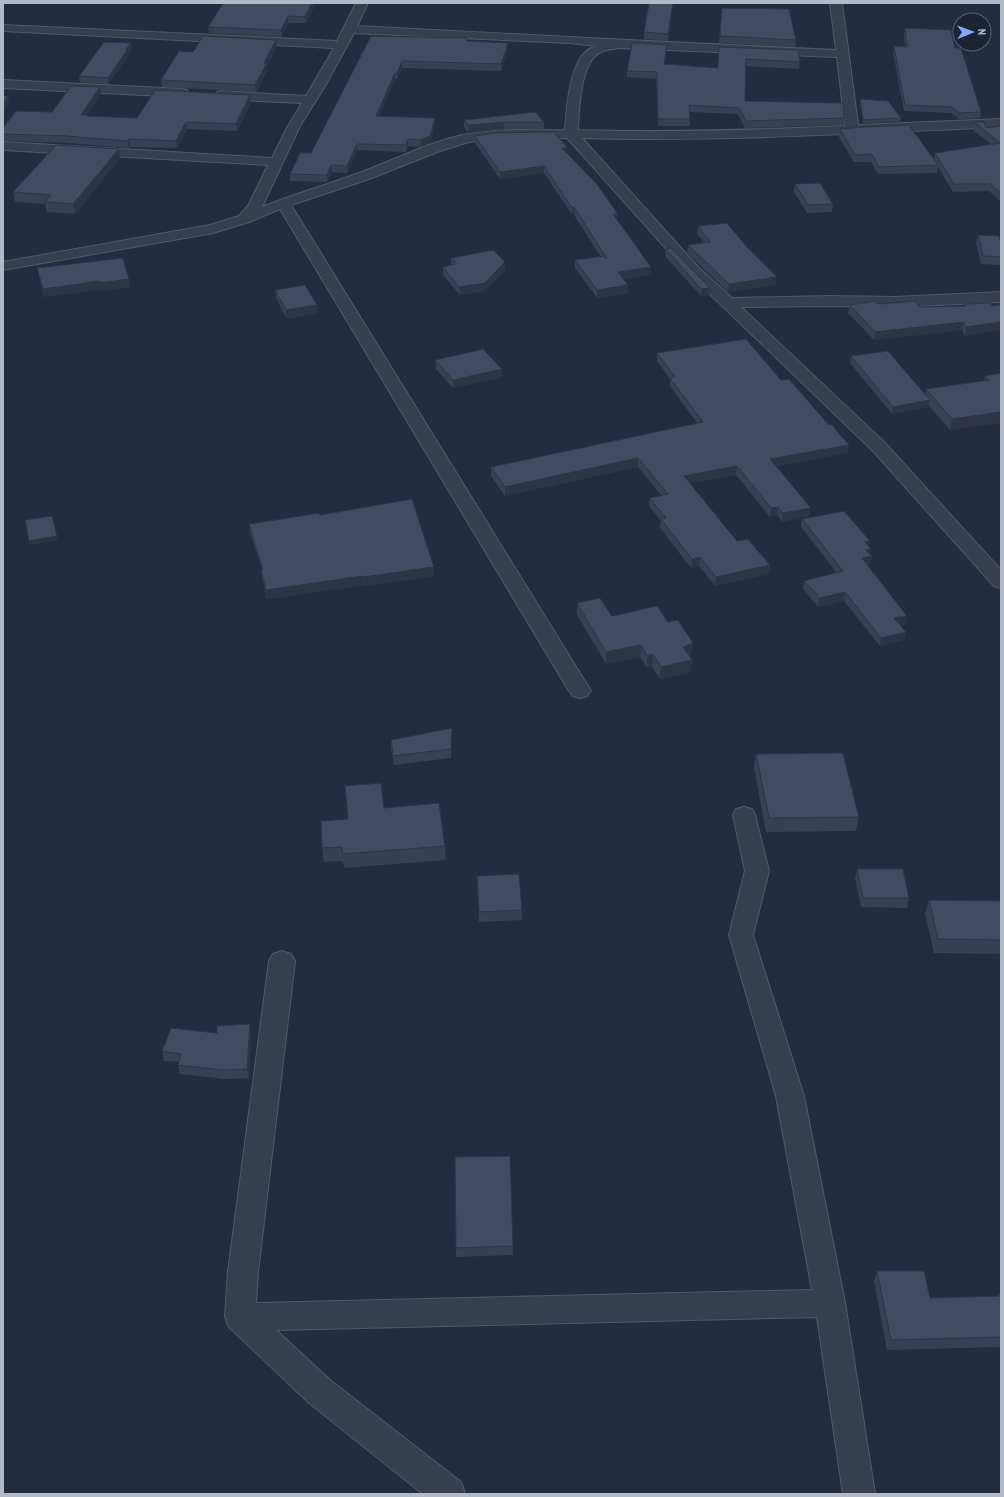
<svg xmlns="http://www.w3.org/2000/svg" width="1004" height="1497" viewBox="0 0 1004 1497" font-family="'PT Sans Narrow',sans-serif">
  <style>
    .lines { fill: none; stroke-linecap: round; stroke-linejoin: round }
    .minor-casing { stroke: #52596a; stroke-width: 2 }
    .minor { fill: #373e4f; fill-rule: evenodd }
    .wall { fill: #394054 }
    .shaded-wall { fill: #2e3445 }
    .building { fill: #424b62; stroke: #2e3445 }
  </style>
  <rect width="100%" height="100%" fill="#232c40"/>
  <g class="lines">
    <defs>
      <path id="minor" d="M356,3H368L357,26C517,34 676,43 836,50L830,3H842L858,125L1001,119V127C861,133 722,142 582,138L698,267L732,298L829,296L895,297L1001,292V302L895,307L829,306L741,307L885,443L1001,570V588L994,586L873,451L688,273L567,138L495,139L469,142L440,151L369,179L291,205L591,691L587,696L580,698L573,696L569,691L280,209L249,222L213,233L3,270V262L210,225L239,216L248,206L268,165L3,150V142L272,158L288,126L302,103L221,99L217,98L215,95L217,92L221,91L306,96L334,48L3,31V25L337,41ZM354,33L570,43L596,46C569,53 567,107 565,130C533,131 499,128 468,134C430,141 395,160 359,173C327,185 294,194 262,207L300,126L325,86ZM620,48L837,57L845,126C756,130 667,133 578,130C579,110 580,61 601,52C607,49 614,49 620,48Z
        M3,80L183,89L187,90L189,93L187,96L183,97L3,88Z
        M744,807L752,809L755,815L769,871L753,935L804,1096L845,1303L875,1494H843L817,1317L276,1330L330,1380L461,1482L465,1494H423L308,1402L229,1327L225,1317L228,1272L269,961L273,954L282,951L291,954L295,961L258,1272L256,1303L812,1290L776,1096L729,935L745,871L733,815L736,809Z"/>
    </defs>
    <use href="#minor" class="minor-casing"/>
    <use href="#minor" class="minor"/>
  </g>
  <path class="wall" d="M316,3L306,23H288L281,37L209,33L208,27Z
    M673,3L668,41L644,39V32Z
    M722,8L796,40L795,47L719,43Z
    M905,28L955,48L981,112L980,118L959,119L951,113L904,111L893,52L894,46L905,47L904,34Z
    M371,36L467,41L508,49L501,71L402,68L397,79H395L379,117L435,118V125L430,143L421,147L408,146L406,152L357,150L347,173L332,172L327,182L290,181V174L311,153Z
    M277,47L267,66V70L256,92L162,87L161,80L193,52Z
    M719,47L800,62L799,69L746,66L745,101L844,118L843,125L745,128L738,114L690,112V126H658L656,79L627,77V71L666,51L664,64L717,68Z
    M132,49L128,54V56L108,84L80,83L79,76Z
    M100,87L101,94L87,115H88V116L137,118L250,95L251,102L237,131L187,129L177,148L130,147L129,148L68,143L3,141V128L52,112Z
    M860,99L901,118L900,122L863,123L860,103Z
    M464,120L544,122V129H504L468,133L464,127Z
    M974,122L986,128L1001,126V202L989,191L953,192L938,167L937,173L878,174L871,162H854L839,137L840,129L934,160L935,153L991,144L973,130Z
    M475,136L567,153L618,214V221L651,267V274L623,279L628,285V293L597,298L575,268V260L601,257L574,215H572L544,173L500,179L475,143Z
    M120,158L75,214L47,212L45,204L15,202L13,192Z
    M795,184L833,204L832,212L807,213L794,192Z
    M698,226L776,285L728,292L687,253L688,245L704,242L697,234Z
    M978,235L1001,243V265L981,264L976,243Z
    M666,249L710,288L709,295L701,296L665,256Z
    M451,258L505,262V270L485,291L460,295L443,275V267L451,265Z
    M37,268L129,279L130,287L102,291V289L44,297Z
    M275,290L318,313L287,319L276,298Z
    M880,304L920,307L964,306L965,304L992,306L1001,305V330L965,336L962,330L874,340L848,313L850,305Z
    M657,353L781,380L829,425L849,445L847,453L776,466L810,516L782,522L777,515L770,517L736,475L690,483L737,541L770,565L769,574L715,586L699,566L691,568L660,528L661,521L649,506L650,498L661,495L638,467L505,496L491,476V467L697,423L670,386V379L657,361Z
    M851,356L925,394L926,389L984,381L985,376L1001,373L950,430L929,406V407L892,414L850,363Z
    M435,360L502,377L453,388L436,369Z
    M320,515L434,576L364,586V585L267,599L262,579V570L250,533L249,524Z
    M802,519L869,547L871,549L870,554L872,556L870,565H867L905,624L900,625L906,632L904,640L880,646L844,601L818,607L803,589L804,581L837,573L801,527Z
    M577,603L612,616L668,622L693,643L691,655L689,656L692,660L690,673L660,679L652,667L647,668L640,657L606,664L577,615Z
    M452,737L451,758L394,765L391,749V740Z
    M756,754L859,817L856,831L766,832L754,768Z
    M384,808L445,846L446,860L344,868L343,861L324,862L322,848L348,819Z
    M857,869L909,898L907,908L861,907L855,878Z
    M477,876L522,910V920L479,922Z
    M929,900L1001,901V954L934,953L925,914Z
    M250,1024L251,1034L249,1078L225,1079L180,1074L178,1065V1062L164,1061L162,1051L217,1033Z
    M513,1246V1255L456,1257V1248Z
    M877,1271L930,1298L998,1296L999,1293H1001V1347L887,1350L874,1281Z"/>
  <path class="shaded-wall" d="M312,3H316L306,23L305,17Z
    M673,3L672,9L668,41V34Z
    M288,16V23L281,37V30Z
    M276,40L277,47L267,66V70L256,92L255,85L264,63Z
    M131,43L132,49L128,54V56L108,84V78Z
    M508,43V49L501,71V64Z
    M402,61V68L397,79V73Z
    M395,73V79L376,123V116Z
    M100,87L101,94L82,122L81,115Z
    M250,95L251,102L237,131L236,124Z
    M8,96L10,102L3,111V103Z
    M435,118V125L430,143L421,147L420,140Z
    M186,122L187,129L177,148L176,141Z
    M504,122V129L468,133V125Z
    M129,139L130,147L129,148L127,141Z
    M408,139V146L406,152V145Z
    M357,144V150L347,173V166Z
    M562,148H568L567,155Z
    M119,149L120,158L75,214L73,204Z
    M331,165L332,172L327,182V175Z
    M544,166V173L500,179V172Z
    M574,207V215H572V208Z
    M613,214H618V221Z
    M505,262V270L485,291L460,295L459,287Z
    M651,267V274L617,280L618,272Z
    M777,277L776,285L728,292L729,284Z
    M129,279L130,287L102,291L101,283Z
    M100,281L102,289L44,297L43,289Z
    M628,285V293L597,298V290Z
    M710,288L709,295L701,296V289Z
    M317,305L318,313L287,319L286,310Z
    M964,322L962,330L874,340L875,332Z
    M1001,322V330L965,336L966,327Z
    M502,369V377L453,388V380Z
    M930,400L929,407L892,414L893,407Z
    M1001,412V423L950,430L952,419Z
    M849,445L847,453L769,467L770,459Z
    M638,458V467L505,496V487Z
    M737,466L736,475L683,484L684,476Z
    M778,507L777,515L770,517L771,508Z
    M811,508L810,516L782,522L783,513Z
    M57,536L58,540L30,545L29,541Z
    M870,541L869,550L871,549L869,557L872,556L870,565L860,567L865,542Z
    M700,557L699,566L691,568L692,559Z
    M770,565L769,574L715,586L716,577Z
    M434,567V576L364,586V577Z
    M363,576L364,585L267,599L266,590Z
    M845,592L844,601L818,607L820,598Z
    M907,616L905,624L893,627L894,618Z
    M906,632L904,640L880,646L881,638Z
    M693,643L691,655L682,659L683,647Z
    M641,645L640,657L606,664V652Z
    M653,654L652,667L647,668V656Z
    M692,660L690,673L660,679L661,667Z
    M250,1024L251,1034L249,1078L247,1069Z"/>
  <path class="building" d="M223,3H312L305,17L288,16L281,30L208,27Z
    M649,3H673L668,34L644,32Z
    M722,8L789,9L796,40L720,36Z
    M905,28L951,30L955,48H961L981,112L960,113L952,107L905,105L894,46L907,47Z
    M203,36L276,40L264,63H267L255,85L161,80L179,51L193,52Z
    M371,36L467,38L466,41L508,43L501,64L402,61L397,73H395L376,116L435,118L430,136L420,140L408,139L406,145L357,144L347,166L331,165L327,175L290,174L300,153H311Z
    M104,42L131,43L126,49L127,50L108,78L79,76Z
    M632,43L667,45L664,64L718,68L719,47L798,50L800,62L746,59L745,101L843,103L844,118L746,121L739,108L689,105L690,119H658L657,72L627,71Z
    M71,86L100,87L81,115H88L87,116L137,118L155,90L250,95L236,124L186,122L176,141L129,139L127,141L66,136L3,134V128L16,111L52,112Z
    M3,96H8L3,103Z
    M860,99L888,101L901,118L863,120Z
    M535,112L544,122H504L468,125L464,120Z
    M974,122H984L986,128L1001,126V193L990,184H954L935,153L1000,143Z
    M909,125L938,165L879,167L872,154L855,155L840,129L865,127Z
    M554,132L568,148H562L596,183L618,214H613L651,267L618,272L628,285L597,290L575,260L605,256L607,259L574,207L572,208L544,166L500,172L475,136L495,133Z
    M56,145L119,149L73,204L45,202L51,195L13,192Z
    M820,183L833,204L808,205L795,184Z
    M727,223L747,247L777,277L729,284L688,245L711,242L698,226Z
    M978,235L999,236L1001,243V257L983,256Z
    M671,248L710,288L701,289L666,249Z
    M493,250L505,262L485,283L459,287L443,267L457,264L451,258Z
    M123,258L129,279L101,283L100,281L43,289L37,268Z
    M305,285L317,305L286,310L275,290Z
    M874,301L880,304L914,301L920,307L966,306L965,304L991,303L992,306L1001,305V322L966,327L964,322L875,332L850,305Z
    M746,339L781,380L789,379L829,425L831,424L849,445L770,459L811,508L783,513L778,507L771,508L737,466L684,476L737,541L748,539L770,565L716,577L700,557L692,559L661,519L666,518L650,498L668,494L638,458L505,487L491,467L703,422L670,378L675,377L657,353Z
    M483,349L502,369L453,380L435,360Z
    M888,351L930,400L893,407L851,356Z
    M1001,373V412L952,419L926,389L989,380L985,376Z
    M412,499L434,567L364,577L363,576L266,590L261,570H263L249,524L319,513L320,515Z
    M844,511L870,541L865,542L871,549L866,550L872,556L862,558L907,616L894,618L906,632L881,638L845,592L820,598L804,581L843,571L802,519Z
    M52,516L57,536L29,541L25,520Z
    M600,598L612,616L657,606L668,622L678,620L693,643L683,647L692,660L661,667L653,654L647,656L641,645L606,652L577,603Z
    M452,728L451,749L393,756L391,740Z
    M843,753L859,817L769,818L756,754Z
    M381,783L384,808L439,803L445,846L343,854L342,847L322,848L321,821L348,819L345,786Z
    M857,869H903L909,898H863Z
    M519,874L522,910L479,912L477,876Z
    M929,900L1001,901V940L938,939Z
    M250,1024L247,1069L223,1070L178,1065L181,1054L162,1051L171,1028L217,1033V1026Z
    M510,1156L513,1246L456,1248L455,1157Z
    M877,1271H924L930,1298L999,1296V1293H1001V1337L891,1340Z"/>
  <rect width="1004" height="1497" fill="none" stroke="#b4b9ca" stroke-width="8"/>
  <g transform="translate(972 32) rotate(89)"><circle r="19" fill="#1c2335" stroke="#595f71"/>
  <path d="M0-3L7 15L0 10L-7 15Z" fill="#86a5fd"/>
  <text y="-6" font-size="11" font-weight="bold" text-anchor="middle" fill="#b4b9ca">N</text>
  </g>
</svg>
